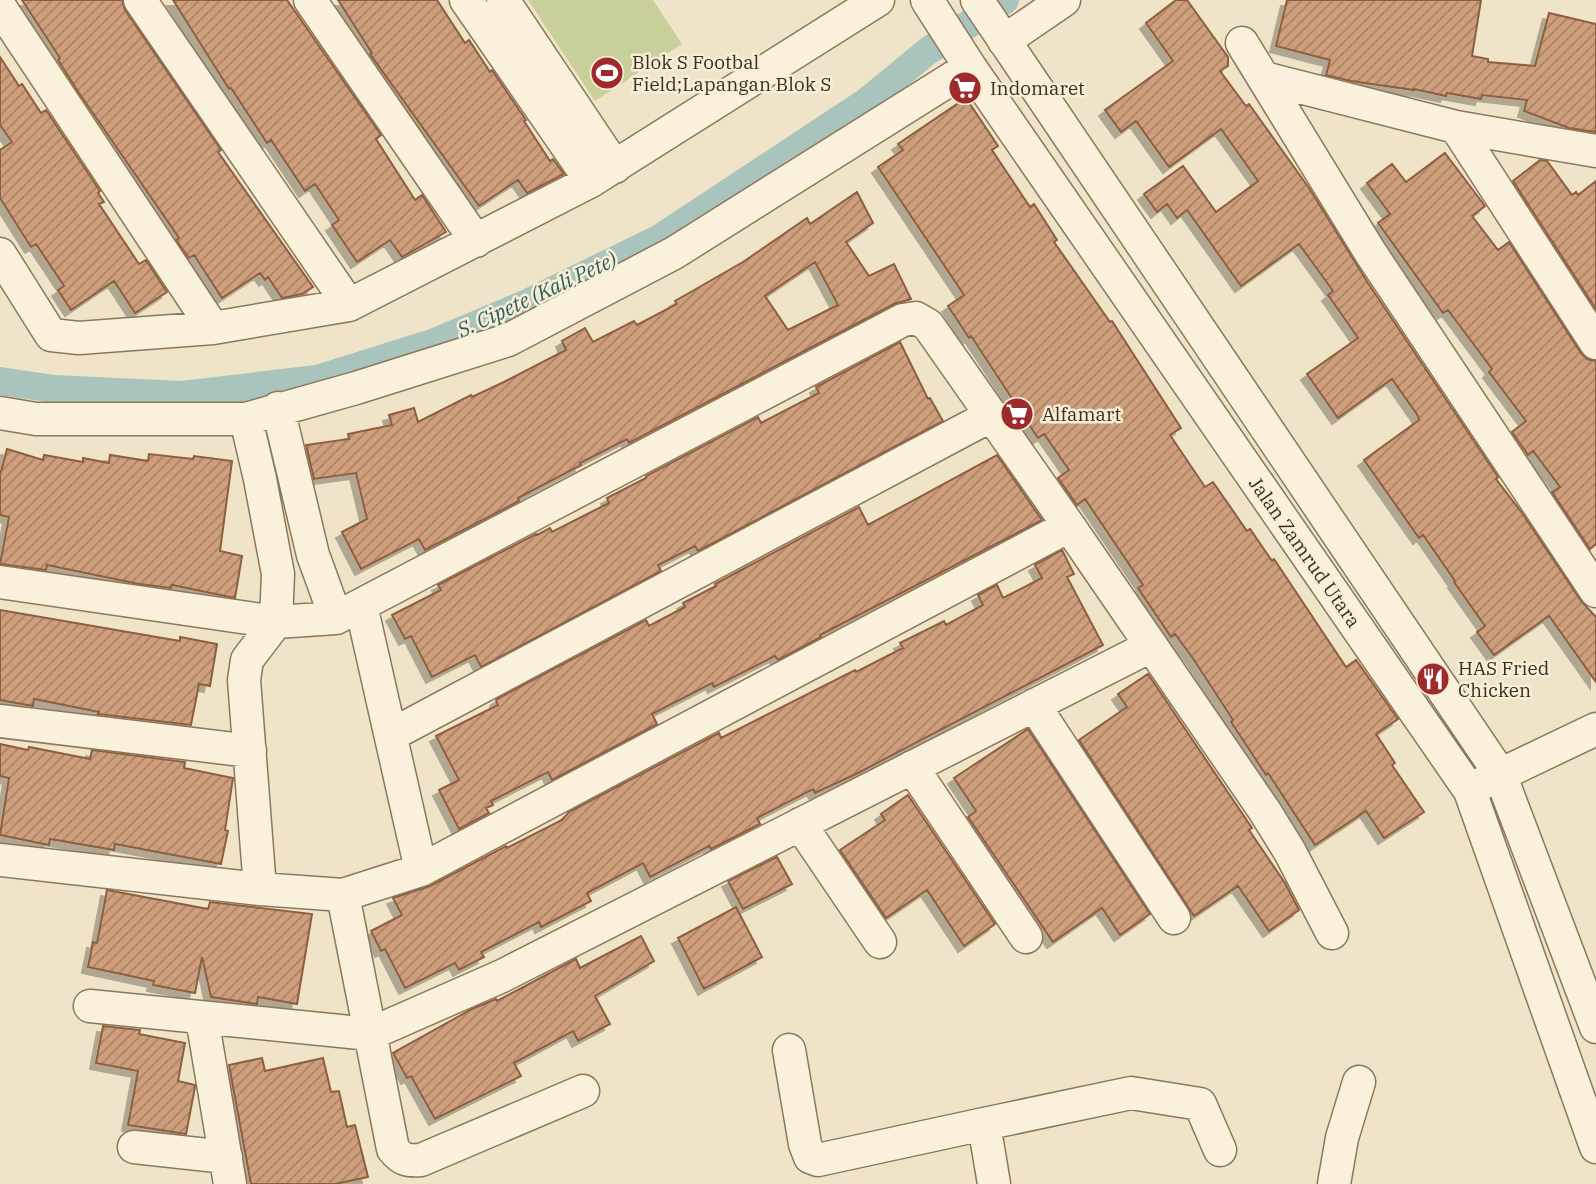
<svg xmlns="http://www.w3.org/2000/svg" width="1596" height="1184" viewBox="0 0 1596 1184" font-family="'IBM Plex Serif',serif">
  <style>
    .green { fill: #c9cf9b }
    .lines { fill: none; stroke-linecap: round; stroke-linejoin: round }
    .canal { stroke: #a9c4bc; stroke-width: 28 }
    .building { fill: url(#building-hatch); stroke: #8d5f41; stroke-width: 2; fill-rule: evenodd; filter: url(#shadow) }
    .minor-casing { stroke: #8d765c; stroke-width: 35 }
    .minor { stroke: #faf1dc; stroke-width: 32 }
    .labels { text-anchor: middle; stroke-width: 5; stroke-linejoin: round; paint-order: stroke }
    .poi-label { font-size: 19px; fill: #3d2e20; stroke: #f7eed8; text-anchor: start }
    .street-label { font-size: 19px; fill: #3d2e20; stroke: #f7eed8 }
    .water-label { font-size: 21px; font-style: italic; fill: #2f5d5a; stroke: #f7eed8 }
  </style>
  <defs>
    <pattern id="building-hatch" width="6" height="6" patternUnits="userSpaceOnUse" patternTransform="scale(1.75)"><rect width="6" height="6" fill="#cf9f7d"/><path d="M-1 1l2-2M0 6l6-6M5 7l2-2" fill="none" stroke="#a98266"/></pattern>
    <filter id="shadow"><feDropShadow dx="-6" dy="6" stdDeviation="0" flood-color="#0004"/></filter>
  </defs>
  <rect width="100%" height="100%" fill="#f0e4c8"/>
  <path class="green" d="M528,0H653L682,44L595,101Z"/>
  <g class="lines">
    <path class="canal" d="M0,381L54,389L182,395L317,379L435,342L523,305L660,238L866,102L928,51L1005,0"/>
  </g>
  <path class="building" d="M22,0H122L125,10L221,150L218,152L313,287L302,294L282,298L268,277L265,280L260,273L222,298L194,255L189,258L176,240L179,238L77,90L58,60L60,58Z
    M173,0H287L381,135L376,139L415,200L422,195L446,232L402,257L390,240L357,262L332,225L339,220L315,184L305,191L271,140L267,143L231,88L229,89Z
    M338,0H437L465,43L469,40L490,72L492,70L526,120L524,121L550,161L553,159L564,174L527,193L518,180L479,206L370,54L372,53Z
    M1176,0H1187L1228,57V66L1220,71L1246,106L1249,104L1309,188L1368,283L1498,477L1496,479L1522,513L1581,601L1596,617V682L1549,616L1494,655L1477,632L1485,626L1454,582L1455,581L1423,535L1419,538L1364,460L1419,420L1418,416L1392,379L1338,418L1307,374L1358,338L1328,295L1333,291L1299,244L1241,286L1187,210L1177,218L1167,204L1157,212L1144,194L1183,166L1216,212L1258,181L1221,129L1169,167L1136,121L1121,132L1105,110L1173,61L1146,23Z
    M1287,0H1481L1472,56L1488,59V62L1535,66L1549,13L1596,24V132L1569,128L1524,111L1527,100L1482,95L1481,99L1447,93L1446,96L1414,89V90L1351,81L1326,75L1330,60L1276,46Z
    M0,57L19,86L22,84L41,113L46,110L100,191L98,193L104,202L99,204L139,264L146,260L167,292L135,313L114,281L71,310L58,290L64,286L36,244L31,247L0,198V150L12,142L0,125Z
    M966,98L998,146L992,150L1030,207L1034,204L1057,240L1054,242L1110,322L1112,321L1181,428L1170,435L1205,487L1213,482L1247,531L1250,529L1272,561L1274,559L1346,667L1356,660L1398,719L1376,734L1395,763L1392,765L1424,812L1384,838L1366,811L1315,845L1268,773L1266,775L1231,722L1233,720L1194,660L1175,634L1171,637L1138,588L1143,585L1085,499L1077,505L1058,478L1069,470L1044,434L1038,438L971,336L969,338L948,306L964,295L878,167L903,150L898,144Z
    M1445,153L1485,206L1472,216L1498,250L1509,242L1581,353L1587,359L1596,361V544L1590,549L1552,492L1560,487L1533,451L1528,455L1512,432L1526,421L1489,372L1492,369L1448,310L1443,313L1378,223L1390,214L1367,183L1392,164L1406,182Z
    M1540,160L1547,161L1572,195L1576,192L1578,195L1596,181V309L1513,181Z
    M857,192L873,223L846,242L869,276L894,264L911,299L894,304L629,443L627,439L580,463L581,465L518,498L519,501L425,550L419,539L361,569L342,532L367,519L356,473L314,479L306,445L349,439L348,434L392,425L389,415L414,408L418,422L471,395L472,397L504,382L566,350L562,341L585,328L593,342L634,321L637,325L677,304L675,301L743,262L807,218L810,224ZM815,262L838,305L788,330L765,296Z
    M900,342L928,399L930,398L943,421L698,551L695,546L658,565L661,571L481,667L475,655L432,677L411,636L405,639L392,615L441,590L438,585L536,534L537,535L550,528L552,532L609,503L607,498L646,478V476L758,417L761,423L819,393L816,387Z
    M7,449L43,460L44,455L83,462V458L109,463L110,455L148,461L149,454L193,459L194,456L232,461L220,551L242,556L235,598L172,585L171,588L139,584L47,565L46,570L0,564L9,517L0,515V475Z
    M997,455L1042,520L820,635L821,637L778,660L775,656L714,687L712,683L652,714L657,724L552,780L548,772L491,801L493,805L486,808L489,813L459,829L439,790L459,780L436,736L498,705L496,701L497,699L646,620L649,626L685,607L683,603L716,586L715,584L859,507L868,525Z
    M1062,550L1074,574L1067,577L1103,645L856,774L815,793L813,789L757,818L760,824L711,849L709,846L650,877L643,863L587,893L591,901L541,927L539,922L481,952L484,957L459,970L455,963L405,988L385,949L381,951L371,931L402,915L393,898L430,886L506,846L507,848L562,820L569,812L719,733L721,738L855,670L856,672L903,648L900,643L944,621L946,625L983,605L978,595L997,585L1003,598L1042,578L1035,565Z
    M0,610L180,641V637L217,644L210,686L199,684L191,725L98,714L99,712L34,699L33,706L0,700Z
    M1148,674L1252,828L1249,830L1285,883L1299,910L1269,931L1238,886L1194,916L1079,740L1127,707L1118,694Z
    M1028,729L1150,914L1120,935L1102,908L1053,942L968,817L976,811L954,778Z
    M0,744L28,750L29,747L90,759L92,750L185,762L184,768L233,778L225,830L228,831L221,864L115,844L114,850L50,839L49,845L0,835L9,778L0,776Z
    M908,795L995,924L964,946L927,890L886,918L840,850L885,820L881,814Z
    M777,857L792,884L743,909L728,881Z
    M107,890L208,909L210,902L312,914L297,1004L258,997L257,1004L211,997L202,957L195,993L153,985L154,981L88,967L93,942L97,943Z
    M736,907L762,957L704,989L678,938Z
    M641,936L654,961L595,996L610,1024L578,1041L573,1031L514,1063L521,1076L435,1119L411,1076L407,1078L393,1053L472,1009L496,999L497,1001L576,959L580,968Z
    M103,1026L140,1030L139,1034L185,1043L178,1081L195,1085V1087L186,1134L128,1125L138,1071L96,1063Z
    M262,1058L265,1071L323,1058L331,1092L339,1091L347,1127L355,1125L368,1177L335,1184H251L229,1065Z"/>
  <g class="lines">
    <defs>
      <path id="minor" d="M140,0L349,305
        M310,0L476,241
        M466,0L591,181L878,0
        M503,0L615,167
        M927,0L970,67L1470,791L1596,1147
        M977,0L1500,774L1596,1027
        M0,7L213,328
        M1004,41L1064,0
        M1242,43L1370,252L1596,591
        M1264,78L1456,127L1596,151
        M1456,127L1596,343
        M0,254L51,335L79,338L213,328L349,305L591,181
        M278,408L313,555L336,618
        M0,413L36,419H246L356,388L508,340L674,253L970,67
        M246,419L260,479L278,574L276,622L247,660L244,680L260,889
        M1069,526L1264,810L1290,852L1332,933
        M0,582L276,622L336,618L903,320L916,318L928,325L1069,526L421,870L343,895L260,889L0,860
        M361,605L421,870
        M1034,705L1174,918
        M0,721L250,751
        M391,735L992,415
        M912,767L1026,937
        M1483,783L1596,729
        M800,824L880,942
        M343,895L393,1149C402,1160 407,1161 421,1160L583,1091
        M90,1006L370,1034L502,976L1151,646
        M202,1018L230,1184
        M789,1050L805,1144L810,1157L818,1160L984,1124
        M134,1147L226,1157
        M994,1184L984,1124L1131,1093L1200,1104L1220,1150
        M1334,1184L1342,1138L1359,1082"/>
    </defs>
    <use href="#minor" class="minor-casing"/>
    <use href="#minor" class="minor"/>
  </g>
  <defs>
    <symbol id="stadium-disc" viewBox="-11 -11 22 22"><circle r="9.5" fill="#9e2a2b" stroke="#f7eed8"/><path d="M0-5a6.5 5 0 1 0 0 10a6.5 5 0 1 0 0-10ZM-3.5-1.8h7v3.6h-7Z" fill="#fff"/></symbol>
    <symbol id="supermarket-disc" viewBox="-11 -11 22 22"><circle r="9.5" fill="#9e2a2b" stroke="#f7eed8"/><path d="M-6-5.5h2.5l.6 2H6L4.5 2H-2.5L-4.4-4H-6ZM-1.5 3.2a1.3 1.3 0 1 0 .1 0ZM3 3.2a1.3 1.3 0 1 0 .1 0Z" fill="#fff"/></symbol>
    <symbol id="restaurant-disc" viewBox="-11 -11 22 22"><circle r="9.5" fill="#9e2a2b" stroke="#f7eed8"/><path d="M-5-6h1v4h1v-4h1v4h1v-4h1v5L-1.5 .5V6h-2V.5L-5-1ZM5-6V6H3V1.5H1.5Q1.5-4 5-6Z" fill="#fff"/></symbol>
  </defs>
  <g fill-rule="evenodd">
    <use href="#stadium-disc" x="588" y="54" width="38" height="38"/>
    <use href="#supermarket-disc" x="946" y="69" width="38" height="38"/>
    <use href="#supermarket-disc" x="998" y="395" width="38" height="38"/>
    <use href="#restaurant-disc" x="1414" y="660" width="38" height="38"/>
  </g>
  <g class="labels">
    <g class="poi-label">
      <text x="632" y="69">Blok S Footbal<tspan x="632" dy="22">Field;Lapangan Blok S</tspan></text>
      <text x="990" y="95">Indomaret</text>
      <text x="1042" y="421">Alfamart</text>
      <text x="1458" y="675">HAS Fried<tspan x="1458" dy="22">Chicken</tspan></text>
    </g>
    <g class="street-label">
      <text transform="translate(1305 552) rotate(55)" y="7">Jalan Zamrud Utara</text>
    </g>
    <g class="water-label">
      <text transform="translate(537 295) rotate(-25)" y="7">S. Cipete (Kali Pete)</text>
    </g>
  </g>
</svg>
